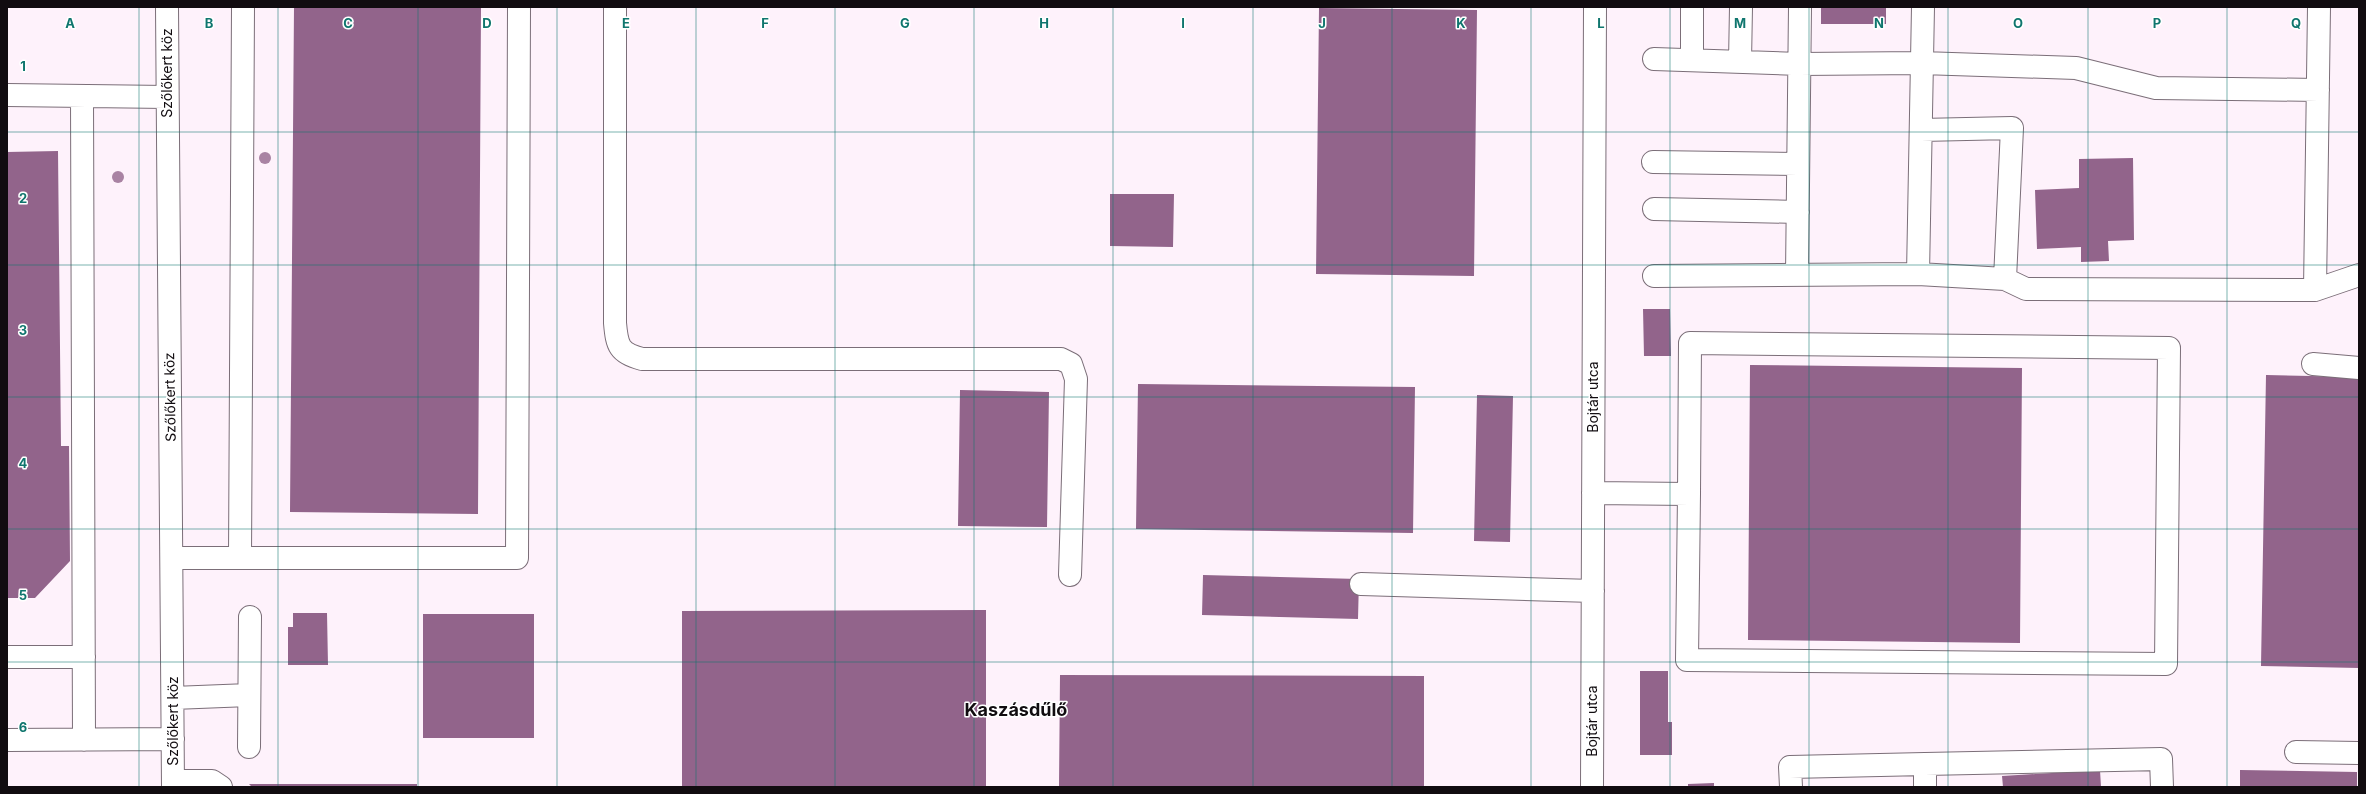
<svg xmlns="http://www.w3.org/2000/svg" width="2366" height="794" viewBox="0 0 2366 794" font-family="Inter,sans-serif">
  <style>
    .building { fill: #92648b }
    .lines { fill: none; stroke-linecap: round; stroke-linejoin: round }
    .minor-casing { stroke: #7b6e78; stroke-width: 24 }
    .minor { stroke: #fff; stroke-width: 22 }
    .tree { fill: #a983a3 }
    .grid { fill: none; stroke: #0f766e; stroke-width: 1; stroke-opacity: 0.55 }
    .labels { text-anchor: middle; stroke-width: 3; stroke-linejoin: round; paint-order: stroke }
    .street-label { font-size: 14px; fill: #110c10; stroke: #fff }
    .district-label { font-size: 18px; font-weight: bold; fill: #110c10; stroke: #fff }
    .grid-label { font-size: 13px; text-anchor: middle; font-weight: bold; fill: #0f766e; stroke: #fff; stroke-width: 3; stroke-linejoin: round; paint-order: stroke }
  </style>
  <rect width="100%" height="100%" fill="#fef2fb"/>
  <path class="building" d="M294,7H481L478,514L290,512Z
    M1821,7H1886V24H1821Z
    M1319,8L1477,10L1474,276L1316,274Z
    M58,151L61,446H69L70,561L35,598H7V152Z
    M2133,158L2134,240L2108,241L2109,261L2081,262V247L2037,249L2035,190L2079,188V159Z
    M1110,194H1174L1173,247L1110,246Z
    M1643,309H1670L1671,356H1644Z
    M1750,365L2022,368L2020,643L1748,640Z
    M2266,375L2359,377V668L2261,666Z
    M1138,384L1415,387L1413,533L1136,529Z
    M960,390L1049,392L1047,527L958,526Z
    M1477,395L1513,396L1510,542L1474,541Z
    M1203,575L1359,579L1358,619L1202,615Z
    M986,610V787H682V611Z
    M293,613H327L328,665H288V627H293Z
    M423,614H534V738H423Z
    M1640,671H1668V722H1672V755H1640Z
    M1060,675L1424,676V787H1059Z
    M2100,770L2101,787H2003L2002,776Z
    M2240,770L2357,772V787H2240Z
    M1714,783V787H1688V784Z
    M249,784H417V787H252Z"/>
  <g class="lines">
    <defs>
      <path id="minor" d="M167,7L173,787
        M615,7V323C617,346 619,353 642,359H1061L1071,364L1076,379L1070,575
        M2319,7L2315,290L2359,275
        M1654,59L1799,64L1922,63L2076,68L2156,88L2318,90
        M1692,60V7
        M1740,62L1741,7
        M7,95L167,97
        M82,96L84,740
        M1921,130L2012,128L2005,279
        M1653,162L1798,164
        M1654,209L1798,212
        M1918,274L1923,7
        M1797,275L1800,7
        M1654,276L1918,274L2005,279L2026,289L2315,290
        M2313,364L2359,368
        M1593,493L1689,494L1687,660L2166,664L2169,348L1690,343L1689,494
        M172,558H517L519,7
        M240,558L243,7
        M1361,584L1593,591
        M7,657H84
        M173,698L249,695
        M7,740L173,739
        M249,747L250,617
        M2296,752L2359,753
        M173,781H212L221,787
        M1592,787L1595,7
        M1791,787L1790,767L1925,764
        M1925,787V764L2161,759L2162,787"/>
    </defs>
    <use href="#minor" class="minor-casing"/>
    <use href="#minor" class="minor"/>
  </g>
  <g class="tree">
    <circle cx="265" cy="158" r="6"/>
    <circle cx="118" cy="177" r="6"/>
  </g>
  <path class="grid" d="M139,7V787M278,7V787M418,7V787M557,7V787M696,7V787M835,7V787M974,7V787M1113,7V787M1253,7V787M1392,7V787M1531,7V787M1670,7V787M1809,7V787M1948,7V787M2088,7V787M2227,7V787M7,132H2359M7,265H2359M7,397H2359M7,529H2359M7,662H2359"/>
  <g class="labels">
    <g class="street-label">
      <text transform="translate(167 73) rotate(-90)" y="5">Szőlőkert köz</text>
      <text transform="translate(170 397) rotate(-91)" y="5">Szőlőkert köz</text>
      <text transform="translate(1593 397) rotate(-90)" y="5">Bojtár utca</text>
      <text transform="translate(173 721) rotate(-90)" y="5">Szőlőkert köz</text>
      <text transform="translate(1592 721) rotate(-90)" y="5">Bojtár utca</text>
    </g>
    <g class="district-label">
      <text x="1016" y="716">Kaszásdűlő</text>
    </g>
  </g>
  <g class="grid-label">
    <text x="70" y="28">A</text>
    <text x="209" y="28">B</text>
    <text x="348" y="28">C</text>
    <text x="487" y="28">D</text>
    <text x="626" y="28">E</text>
    <text x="765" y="28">F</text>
    <text x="905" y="28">G</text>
    <text x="1044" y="28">H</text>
    <text x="1183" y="28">I</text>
    <text x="1322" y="28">J</text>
    <text x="1461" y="28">K</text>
    <text x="1601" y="28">L</text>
    <text x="1740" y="28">M</text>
    <text x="1879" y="28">N</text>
    <text x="2018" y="28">O</text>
    <text x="2157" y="28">P</text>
    <text x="2296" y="28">Q</text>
    <text x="23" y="71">1</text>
    <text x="23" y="203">2</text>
    <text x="23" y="335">3</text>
    <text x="23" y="468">4</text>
    <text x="23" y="600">5</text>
    <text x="23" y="732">6</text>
  </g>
  <rect width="2366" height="794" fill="none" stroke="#110c10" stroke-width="16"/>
</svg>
